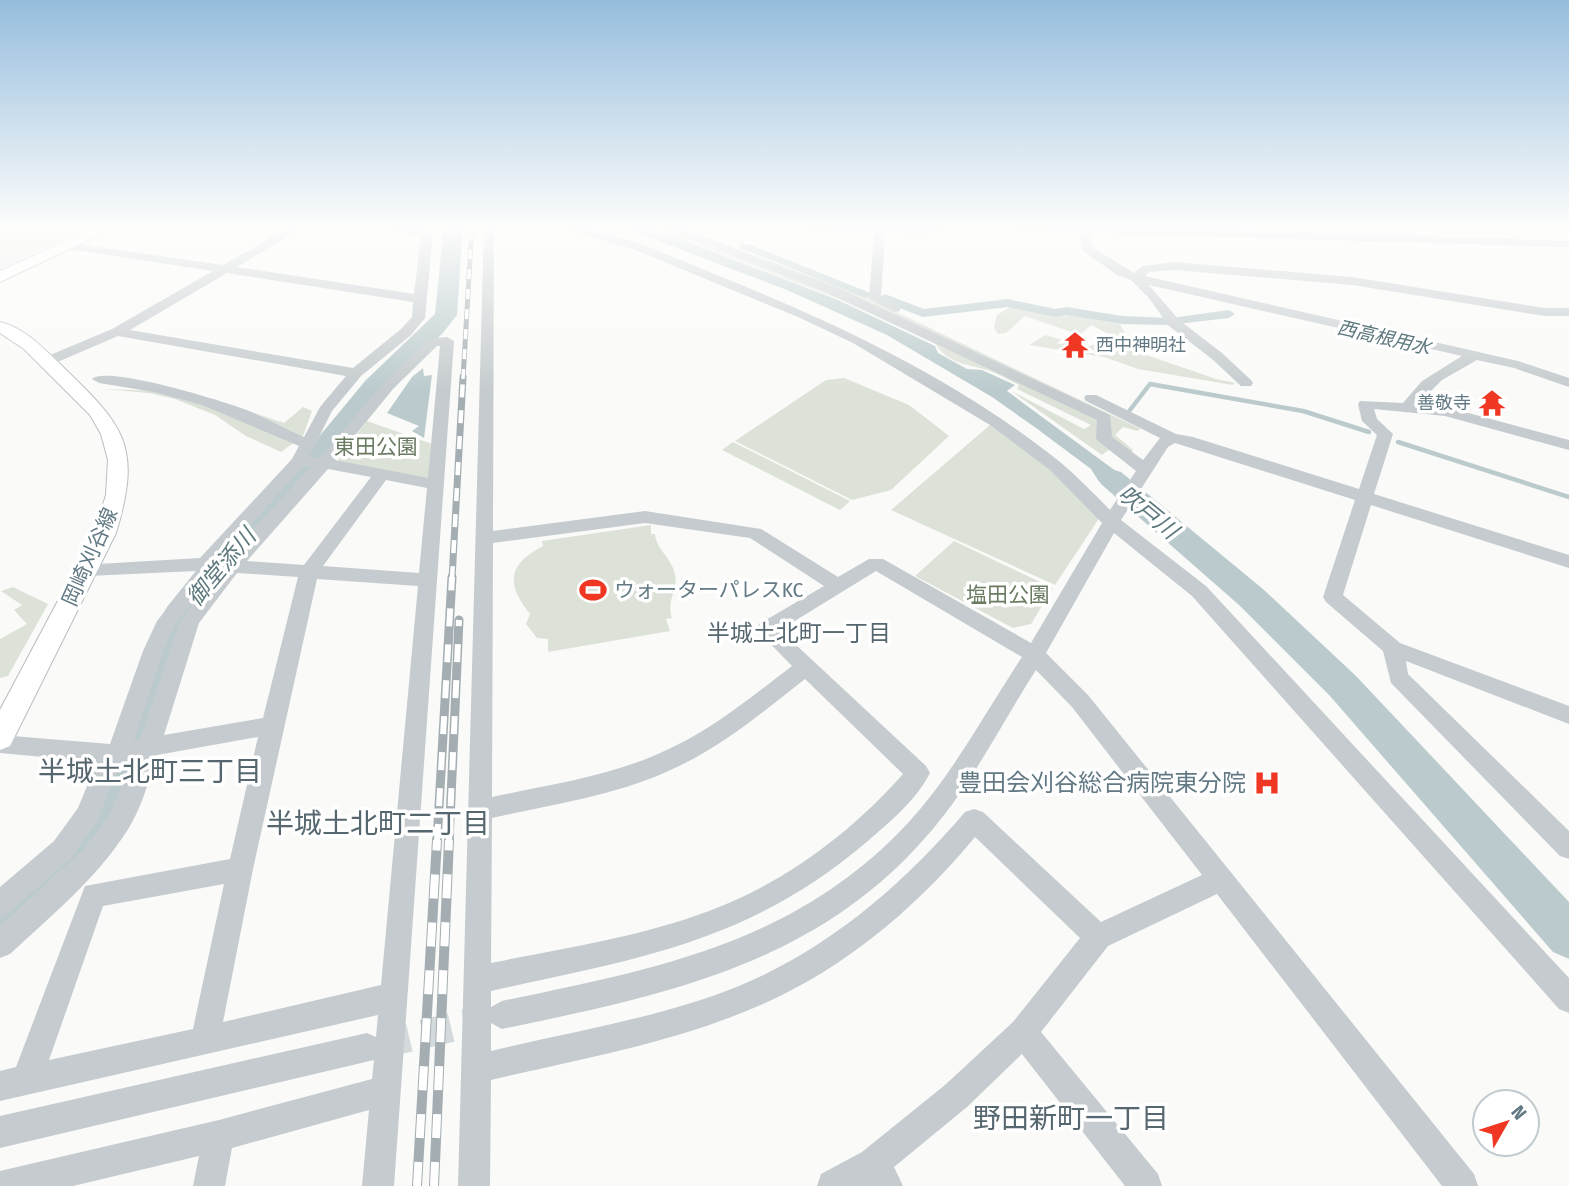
<svg xmlns="http://www.w3.org/2000/svg" width="1569" height="1186" viewBox="0 0 1569 1186" font-family="'Fira Sans Condensed','Noto Sans JP',sans-serif">
  <style>
    .built { fill: #e8eae9 }
    .green { fill: #dde2d8 }
    .water { fill: #bbcbcd }
    .lines { fill: none; stroke-linecap: round; stroke-linejoin: round }
    .stream { stroke: #bbcbcd; stroke-width: 4.5 }
    .canal { fill: #bbcbcd; fill-rule: evenodd }
    .river { fill: #bbcbcd; fill-rule: evenodd }
    .minor-tunnel { stroke: #d4dadb; stroke-width: 29; stroke-dasharray: 29 14; stroke-linecap: butt }
    .major-casing { stroke: #b8bfc2; stroke-width: 2 }
    .minor { fill: #c5cbce; fill-rule: evenodd }
    .major { fill: #fff; fill-rule: evenodd }
    .rail-far3-casing { stroke: #a4aeb2; stroke-width: 5 }
    .rail-far2-casing { stroke: #a4aeb2; stroke-width: 7 }
    .rail-far1-casing { stroke: #a4aeb2; stroke-width: 9 }
    .rail-casing { stroke: #a4aeb2; stroke-width: 10 }
    .rail-far3 { stroke: #fff; stroke-width: 3.5; stroke-dasharray: 10; stroke-linecap: butt }
    .rail-far2 { stroke: #fff; stroke-width: 4.5; stroke-dasharray: 13; stroke-linecap: butt }
    .rail-far1 { stroke: #fff; stroke-width: 6; stroke-dasharray: 18; stroke-linecap: butt }
    .rail { stroke: #fff; stroke-width: 8; stroke-dasharray: 24; stroke-linecap: butt }
    .labels { text-anchor: middle; stroke-width: 7; stroke-linejoin: round; paint-order: stroke }
    .far-poi-label { font-size: 18px; fill: #637a85; stroke: #fff; text-anchor: start }
    .far-water-label { font-size: 19px; font-style: italic; fill: #5e797e; stroke: #fff }
    .park-label { font-size: 21px; fill: #6a7b62; stroke: #fff }
    .street-label { font-size: 21px; fill: #637a85; stroke: #fff }
    .poi-label { font-size: 21px; fill: #637a85; stroke: #fff; text-anchor: start }
    .water-label { font-size: 23px; font-style: italic; fill: #5e797e; stroke: #fff }
    .neighbourhood-label { font-size: 23px; fill: #56676f; stroke: #fff }
    .near-poi-label { font-size: 24px; fill: #637a85; stroke: #fff; text-anchor: end }
    .near-neighbourhood-label { font-size: 28px; fill: #56676f; stroke: #fff }
  </style>
  <rect width="100%" height="100%" fill="#fafaf8"/>
  <path class="built" d="M0,225H95L0,269Z"/>
  <path class="green" d="M647,225H671L861,295L1141,429L1137,431L1123,427L1115,435L1133,450L1125,461L1111,448L1102,455L1011,391L1084,429L1091,425L1017,389L1019,385C1008,380 996,372 983,369C966,364 945,362 936,344L841,300Z
    M1010,307L1054,317L1070,315L1120,324L1130,341L1116,338L1091,325L1080,335L1025,316L1006,333L998,334L994,328L997,315Z
    M1045,335L1087,347L1106,341L1216,379L1235,383L1233,385L1138,369L1104,357L1029,345Z
    M844,378L909,405L949,436L891,490L852,500L735,441L826,380Z
    M104,389L190,392L284,423L303,407L312,411L303,436L281,452L246,436L215,415L175,399L149,393Z
    M367,421L432,444L429,479L341,464L338,459Z
    M990,425L1049,468L1098,514V520L1055,585L891,510Z
    M733,442L850,501L840,510L722,450Z
    M651,525V534H655C656,549 671,557 675,574C679,589 666,599 672,618L666,619L670,631L548,652V639L537,638L526,624L530,614C506,584 507,565 543,546L542,541Z
    M954,541L1053,588L1031,624L1013,628L915,576Z
    M13,587L48,604L8,676L0,678V639L27,624L14,610L22,605L1,591Z"/>
  <path class="water" d="M616,225H644L838,300L935,346L938,353L967,369L982,370L1015,385L1007,391L1151,497L1139,515L1098,480L1091,469L1036,428L992,397L887,335L787,290Z
    M1375,225H1569V231Z
    M423,368L424,376L432,375L424,438L412,431L419,426L387,413L412,377Z"/>
  <g class="lines">
    <path class="stream" d="M1130,410L1150,384L1303,411L1369,432
      M1398,442L1569,497"/>
    <path class="canal" d="M740,244H748L873,294L867,298L863,297L740,248Z
      M885,294L924,309L1008,299L1055,309L1067,307L1122,316L1171,318L1229,310L1235,314L1229,318L1168,325L1122,324L1067,315L1055,317L1008,307L923,317L881,301L879,298Z"/>
    <path class="river" d="M444,225H463L457,315L442,334L384,390L337,451L223,581L193,622L184,642L155,743L120,825L90,868L47,912L16,939L0,946V894L60,840L90,799L115,743L148,642L167,607L201,565L317,439L366,380L435,314Z
      M1111,469L1121,472L1263,589L1356,676L1569,902V959L1553,952L1330,696L1239,605L1101,484L1097,478L1101,472Z"/>
    <path class="minor-tunnel" d="M381,1044L488,1019"/>
    <defs>
      <path id="major" d="M101,225H120L0,282V271Z
        M0,322C25,328 42,347 61,365C123,425 143,444 116,533L10,746L0,750V710L94,533L106,495L108,460L101,434L90,415L24,349L0,333Z"/>
    </defs>
    <use href="#major" class="major-casing"/>
    <path class="minor" d="M293,225H307L237,267L414,294L421,236L360,225C379,225 417,223 433,234L425,318L411,335L361,376L332,411L309,457L320,458L383,383L428,339L447,337L454,341L394,1186H362L369,1110L232,1148L225,1186H193L199,1156L73,1186H0V1171L4,1170L219,1120L372,1079L374,1060L0,1148V1116L367,1033L376,1037L378,1015L0,1101V1071L16,1067L85,886L230,859L258,737L157,755C149,781 141,809 127,831C96,879 51,916 10,954L0,958V926L85,848L110,814L133,760L120,762L97,822L72,857L9,913L0,917V887L54,841L78,808L97,762L0,753V735L110,744L143,651L157,621L196,571L88,576L81,575L79,570L81,565L200,558L292,459L299,446L202,405L154,392L99,383L92,379C107,365 226,402 249,411C268,419 285,429 304,437L320,407L346,376L118,336L53,364H43V358L112,329L213,271L69,249L63,246L69,243L223,265ZM227,273L413,302L412,317L401,329L353,368L130,330ZM437,346H440L428,478L335,460L393,389ZM303,466L311,467L252,530L228,560L218,562ZM328,469L371,477L304,565L247,561ZM386,480L427,488L419,573L323,566ZM218,569L219,571L180,621L140,739L134,740L163,651L175,624ZM237,573L298,577L263,718L164,735L199,623ZM317,579L418,586L381,985L223,1022L253,869ZM224,884L193,1029L49,1060L103,906Z
      M484,225H494L493,531L645,511L761,529L838,577L869,559H883L1031,643L1102,523L1050,470L990,425L853,343L798,317L635,250L551,225C605,225 658,251 707,271C832,321 955,378 1060,462C1078,477 1094,494 1110,510L1136,471L1098,441L1096,438L1097,420L828,293L657,225H673L836,287L1110,415L1112,437L1143,460L1160,438L1086,401L1084,398L1086,395H1096L1176,434L1193,437L1359,489L1377,435L1362,421L1358,404L1360,401L1403,403L1422,381L1462,356L1149,285L1179,320L1222,353L1251,380L1253,383L1251,386H1241L1212,359L1169,326L1149,298L1131,280L1117,275L1082,250L1080,233L955,229L923,234L885,233L881,297L900,305V311L895,312L869,299L874,233L737,229L732,226L1091,225L1569,241V247L1091,233L1092,247L1134,273L1142,266L1175,262L1352,277L1545,308H1569V316H1545L1352,285L1175,270L1149,272L1145,276L1518,361L1569,378V387L1514,368L1477,360L1442,380L1417,405L1446,407L1569,440V450L1445,416L1374,409L1377,419L1393,434L1374,494L1569,555V568L1371,505L1343,595L1400,643L1569,706V724L1406,661L1408,674L1569,831V859L1560,856L1391,683L1383,651L1326,602L1323,597L1355,500L1175,443L1168,447L1121,520L1206,586L1569,978V1013L1559,1009L1192,596L1114,533L1046,653L1088,695L1474,1174L1478,1186H1442L1217,894L1108,946L1041,1032L1158,1174L1162,1186H1125L1022,1054L967,1107L894,1167L903,1186H817L821,1174L862,1152L945,1085L1013,1022L1080,938L975,837C922,901 857,958 782,995C691,1040 589,1057 491,1080L490,1186H458ZM645,523L750,538L824,586L759,624L756,629L792,666C749,699 708,733 658,754C606,777 547,785 492,797L493,543ZM876,571L1022,657C985,713 953,774 908,823C795,944 655,969 502,1001L491,1007V991C639,958 749,943 869,840C890,822 917,799 930,773L926,766L780,630ZM1036,670L1072,707L1202,875L1101,922L983,812L974,809L965,812C903,885 828,949 739,986C660,1018 573,1031 491,1051V1023L502,1029C660,996 813,966 925,838C970,788 1000,726 1036,670ZM805,679L903,774C852,832 783,884 709,911C640,937 564,948 491,963L492,818C554,804 620,795 677,767C725,744 764,711 805,679Z"/>
    <use href="#major" class="major"/>
    <defs>
      <path id="rail-far3" d="M463,379L472,225"/>
      <path id="rail-far2" d="M452,579L463,377"/>
      <path id="rail-far1" d="M437,842L452,577
        M449,842L459,620"/>
      <path id="rail" d="M417,1186L437,840
        M434,1186L449,840"/>
    </defs>
    <use href="#rail-far3" class="rail-far3-casing"/>
    <use href="#rail-far2" class="rail-far2-casing"/>
    <use href="#rail-far1" class="rail-far1-casing"/>
    <use href="#rail" class="rail-casing"/>
    <use href="#rail-far3" class="rail-far3"/>
    <use href="#rail-far2" class="rail-far2"/>
    <use href="#rail-far1" class="rail-far1"/>
    <use href="#rail" class="rail"/>
  </g>
  <linearGradient id="sky" x2="0" y2="1"><stop stop-color="#96bddd"/><stop offset="0.58" stop-color="#fdfdfc"/><stop offset="1" stop-color="#fdfdfc" stop-opacity="0"/></linearGradient>
  <rect width="1569" height="391" fill="url(#sky)"/>
  <defs>
    <symbol id="temple-bare" viewBox="-9 -9 18 18"><path d="M0-6L5-2H3V0L6.5 2.5H4V6H1.5V3h-3V6H-4V2.5H-6.5L-3 0V-2H-5Z" fill="#ef3723" stroke="#fff" stroke-width="2.5" paint-order="stroke"/></symbol>
    <symbol id="stadium-bare" viewBox="-9 -9 18 18"><path d="M0-5a6.5 5 0 1 0 0 10a6.5 5 0 1 0 0-10ZM-3.5-1.8h7v3.6h-7Z" fill="#ef3723" stroke="#fff" stroke-width="2.5" paint-order="stroke"/></symbol>
    <symbol id="hospital-bare" viewBox="-9 -9 18 18"><path d="M-5-5h3v3.5h4V-5h3V5h-3V1.5h-4V5h-3Z" fill="#ef3723" stroke="#fff" stroke-width="2.5" paint-order="stroke"/></symbol>
  </defs>
  <g fill-rule="evenodd">
    <use href="#temple-bare" x="1056" y="326" width="38" height="38"/>
    <use href="#temple-bare" x="1473" y="384" width="38" height="38"/>
    <use href="#stadium-bare" x="574" y="571" width="38" height="38"/>
    <use href="#hospital-bare" x="1248" y="764" width="38" height="38"/>
  </g>
  <g class="labels">
    <g class="far-poi-label">
      <text x="1096" y="351">西中神明社</text>
      <text x="1471" y="409" text-anchor="end">善敬寺</text>
    </g>
    <g class="far-water-label">
      <text transform="translate(1384 337) rotate(13)" y="7">西高根用水</text>
    </g>
    <g class="park-label">
      <text x="376" y="454">東田公園</text>
      <text x="1008" y="602">塩田公園</text>
    </g>
    <g class="street-label">
      <text transform="translate(90 557) rotate(-66)" y="7">岡崎刈谷線</text>
    </g>
    <g class="poi-label">
      <text x="614" y="597">ウォーターパレスKC</text>
    </g>
    <g class="water-label">
      <text transform="translate(1148 512) rotate(39)" y="8">吹戸川</text>
      <text transform="translate(221 567) rotate(-50)" y="8">御堂添川</text>
    </g>
    <g class="neighbourhood-label">
      <text x="799" y="641">半城土北町一丁目</text>
    </g>
    <g class="near-poi-label">
      <text x="1246" y="791">豊田会刈谷総合病院東分院</text>
    </g>
    <g class="near-neighbourhood-label">
      <text x="150" y="781">半城土北町三丁目</text>
      <text x="378" y="833">半城土北町二丁目</text>
      <text x="1071" y="1128">野田新町一丁目</text>
    </g>
  </g>
  <g transform="translate(1506 1123) rotate(51)"><circle r="33" fill="#ffffff" stroke="#c1cace" stroke-width="2"/>
  <path d="M0-5L12 26L0 18L-12 26Z" fill="#ef3723"/>
  <text y="-10" font-size="19" font-weight="bold" text-anchor="middle" fill="#637a85">N</text>
  </g>
</svg>
